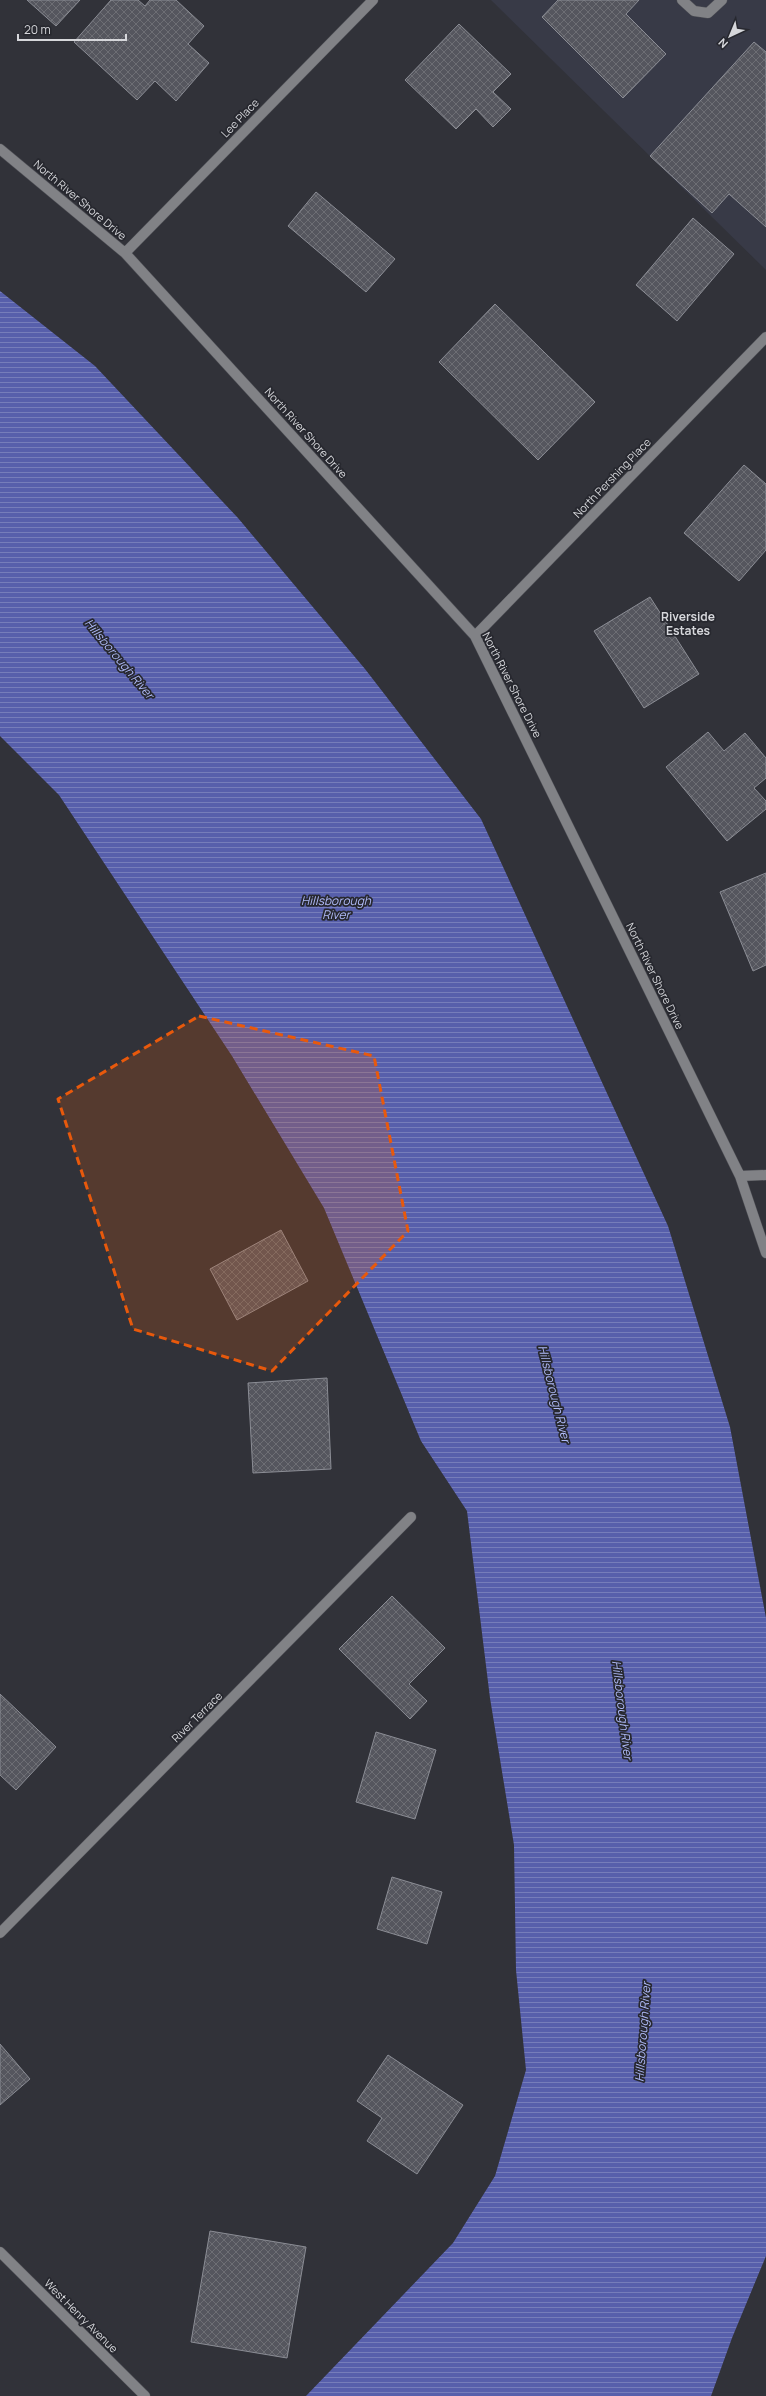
<svg xmlns="http://www.w3.org/2000/svg" width="766" height="2396" viewBox="0 0 766 2396" font-family="Manrope,sans-serif">
  <style>
    .built { fill: #383a47 }
    .water { fill: url(#water-rules) }
    .building { fill: url(#building-cross-hatch); stroke: #8b8d95 }
    .lines { fill: none; stroke-linecap: round; stroke-linejoin: round }
    .minor-casing { stroke: #4f5056; stroke-width: 11 }
    .minor { stroke: #818286; stroke-width: 10 }
    .marked { fill: #e8590c; fill-opacity: 0.2; stroke: #e8590c; stroke-width: 3; stroke-dasharray: 8 5; stroke-linejoin: round }
    .labels { text-anchor: middle; stroke-width: 3.5; stroke-linejoin: round; paint-order: stroke }
    .street-label { font-size: 11px; fill: #d6d7db; stroke: #27282f }
    .neighbourhood-label { font-size: 12px; font-weight: bold; fill: #d6d7db; stroke: #27282f }
    .water-label { font-size: 12px; font-style: italic; fill: #afbaf8; stroke: #27282f }
  </style>
  <defs>
    <pattern id="water-rules" width="6" height="5" patternUnits="userSpaceOnUse"><rect width="6" height="5" fill="#575fab"/><path d="M0 2.5h6" fill="none" stroke="#767dba"/></pattern>
    <pattern id="building-cross-hatch" width="8" height="8" patternUnits="userSpaceOnUse"><rect width="8" height="8" fill="#55565e"/><path d="M0 0l8 8M0 8l8-8" fill="none" stroke="#6d6e74"/></pattern>
  </defs>
  <rect width="100%" height="100%" fill="#313239"/>
  <path class="built" d="M491,0H766V270Z"/>
  <path class="water" d="M0,291L95,366L238,518L365,669L481,819L668,1226L730,1427L766,1618V2256L732,2338L711,2396H306L453,2243L495,2176L526,2070L516,1970L514,1845L490,1698L467,1511L421,1441L324,1208L232,1056L59,795L0,736Z"/>
  <path class="building" d="M27,0H80L56,26Z
    M111,0H138L145,6L150,0H176L204,26L188,44L209,63L176,101L155,81L137,100L74,42Z
    M558,0H639L626,14L666,54L623,98L542,17Z
    M459,24L511,74L493,92L511,109L493,127L476,109L456,129L405,80Z
    M754,42L766,52V227L729,194L712,213L650,156Z
    M316,192L395,259L366,292L288,226Z
    M693,218L734,254L677,321L636,285Z
    M495,304L595,402L538,460L439,362Z
    M744,465L766,484V550L739,581L684,533Z
    M650,597L699,674L644,708L594,631Z
    M708,732L724,751L745,733L766,758V778L754,788L766,801V809L727,841L666,767Z
    M766,873V965L753,971L720,892Z
    M281,1230L308,1281L237,1320L210,1269Z
    M327,1378L331,1469L253,1473L248,1383Z
    M392,1596L445,1648L409,1684L427,1701L410,1719L339,1649Z
    M0,1694L56,1747L16,1790L0,1775Z
    M376,1732L436,1750L415,1819L356,1802Z
    M392,1877L442,1892L427,1944L377,1929Z
    M0,2044L30,2079L0,2105Z
    M388,2055L463,2105L417,2174L367,2141L382,2118L357,2101Z
    M210,2231L306,2247L287,2358L191,2342Z"/>
  <g class="lines">
    <defs>
      <path id="minor" d="M682,0L694,11L708,13L722,0
        M0,149L125,253L475,636L740,1176L766,1253
        M125,253L373,0
        M475,636L766,337
        M740,1176L766,1175
        M0,1933L411,1517
        M0,2252L145,2396"/>
    </defs>
    <use href="#minor" class="minor-casing"/>
    <use href="#minor" class="minor"/>
  </g>
  <path class="marked" d="M199,1016L374,1056L408,1231L272,1371L133,1329L58,1099Z"/>
  <g class="labels">
    <g class="street-label">
      <text transform="translate(240 118) rotate(-46)" y="4">Lee Place</text>
      <text transform="translate(80 200) rotate(40)" y="4">North River Shore Drive</text>
      <text transform="translate(306 433) rotate(48)" y="4">North River Shore Drive</text>
      <text transform="translate(612 478) rotate(-46)" y="4">North Pershing Place</text>
      <text transform="translate(512 685) rotate(63)" y="4">North River Shore Drive</text>
      <text transform="translate(655 976) rotate(64)" y="4">North River Shore Drive</text>
      <text transform="translate(197 1717) rotate(-45)" y="4">River Terrace</text>
      <text transform="translate(81 2316) rotate(45)" y="4">West Henry Avenue</text>
    </g>
    <g class="neighbourhood-label">
      <text x="688" y="621">Riverside<tspan x="688" dy="14">Estates</tspan></text>
    </g>
    <g class="water-label">
      <text transform="translate(119 659) rotate(50)" y="4">Hillsborough River</text>
      <text x="336" y="905">Hillsborough<tspan x="336" dy="14">River</tspan></text>
      <text transform="translate(554 1394) rotate(76)" y="4">Hillsborough River</text>
      <text transform="translate(622 1710) rotate(83)" y="4">Hillsborough River</text>
      <text transform="translate(643 2032) rotate(-86)" y="4">Hillsborough River</text>
    </g>
  </g>
  <g transform="translate(730 36) rotate(224)" stroke="#27282f" stroke-width="3" paint-order="stroke">
  <path d="M0-3L7 15L0 10L-7 15Z" fill="#d6d7db"/>
  <text y="-6" font-size="11" font-weight="bold" text-anchor="middle" fill="#d6d7db">N</text>
  </g>
  <path d="M18 34v6h108v-6" fill="none" stroke="#d6d7db" stroke-width="2"/>
  <text x="24" y="34" font-size="12" fill="#d6d7db" stroke="#27282f" stroke-width="3" paint-order="stroke">20 m</text>
</svg>
